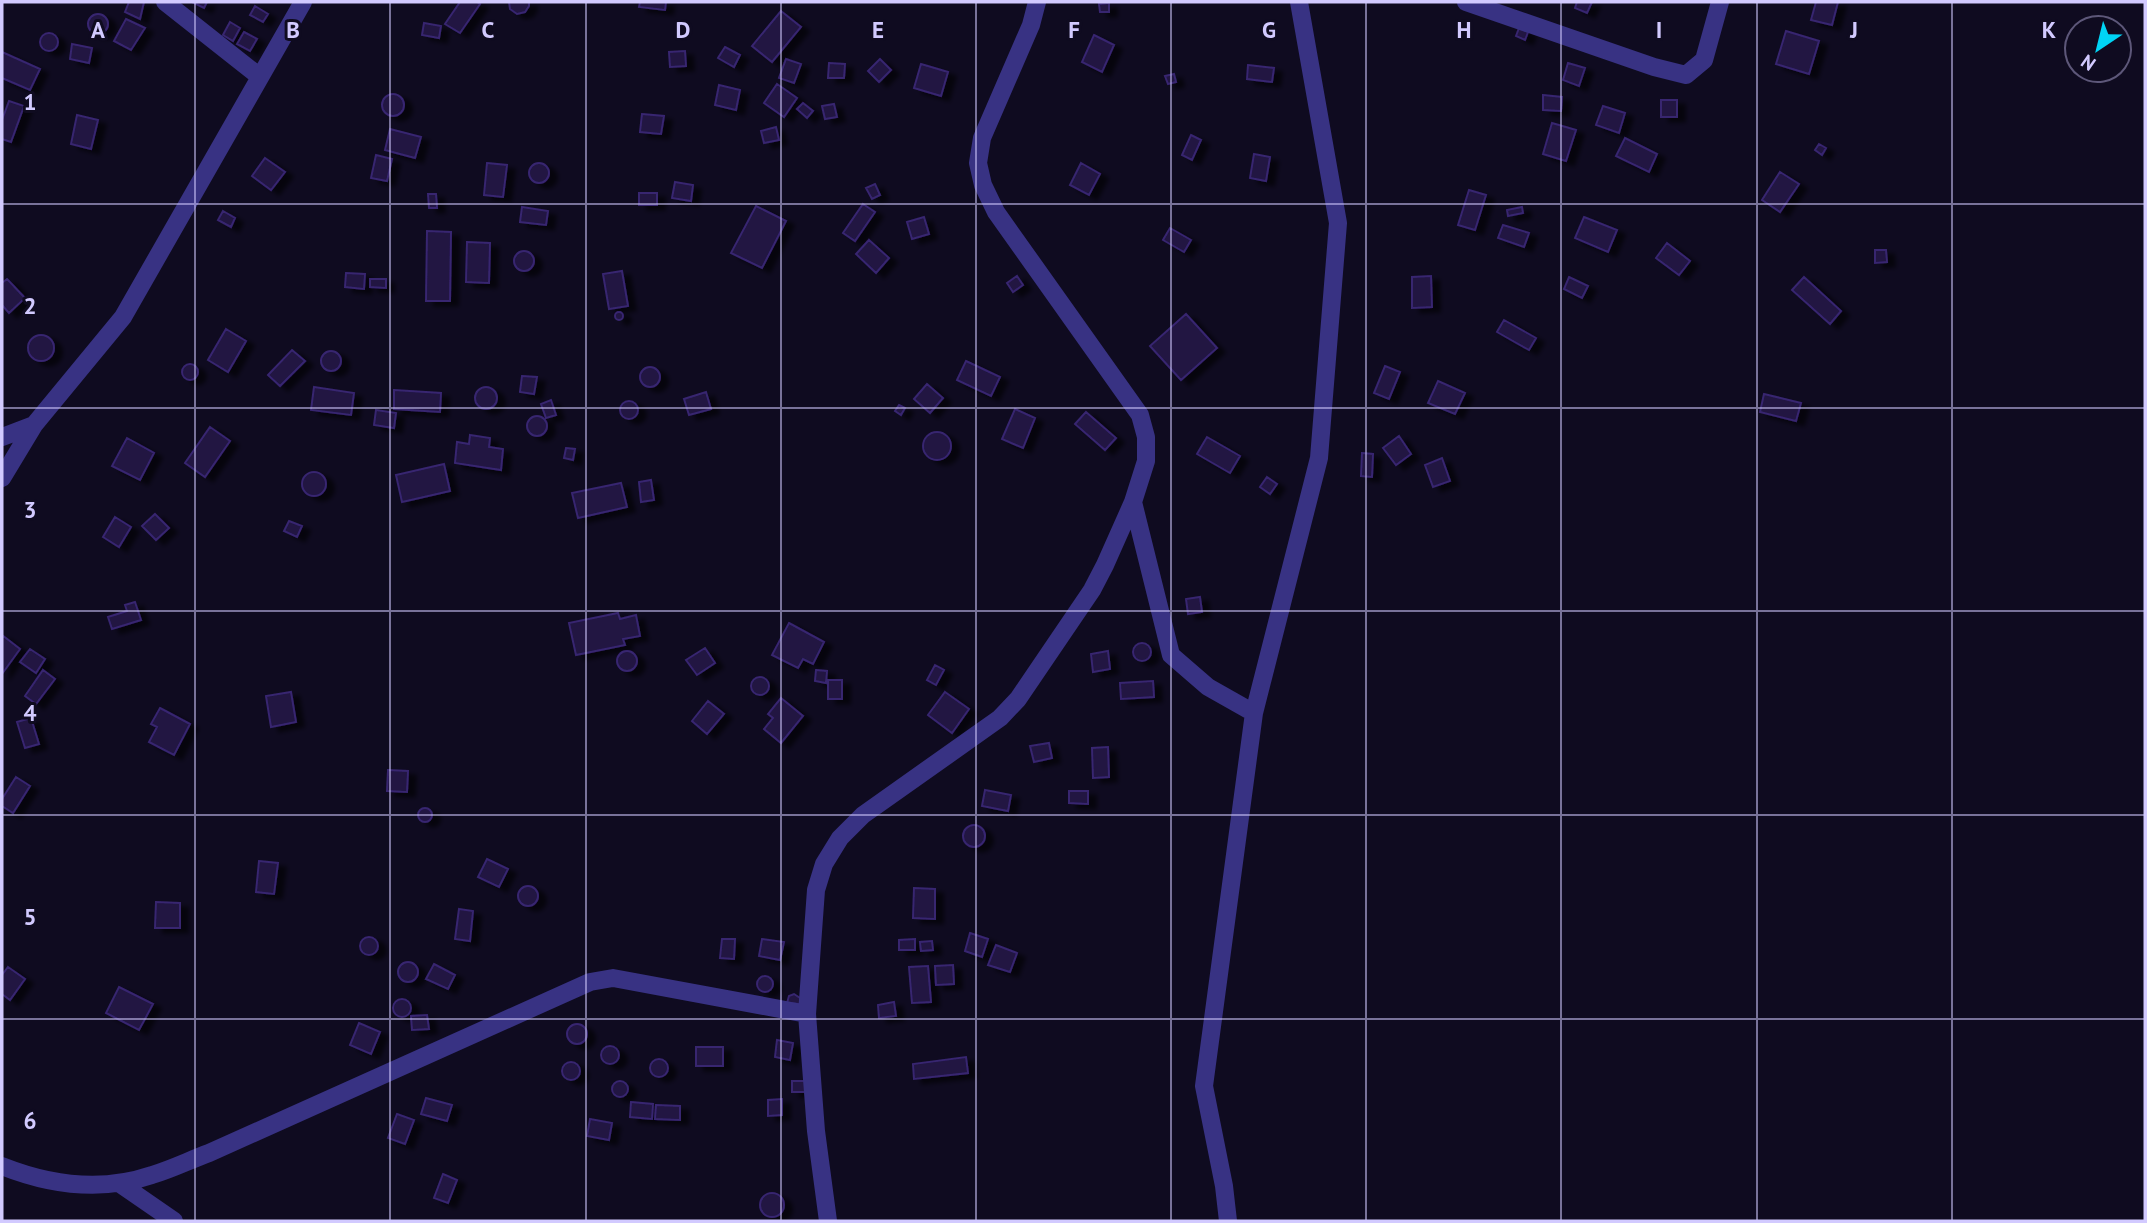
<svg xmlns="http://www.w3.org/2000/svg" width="2147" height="1223" viewBox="0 0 2147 1223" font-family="'PT Sans',sans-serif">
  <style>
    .building { fill: #201542; stroke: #372570; stroke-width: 2; filter: url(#shadow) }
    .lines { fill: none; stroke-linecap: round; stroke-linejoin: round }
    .minor { stroke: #383283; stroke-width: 18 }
    .grid { fill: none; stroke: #d2caff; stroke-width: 2; stroke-opacity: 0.55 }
    .grid-label { font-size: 23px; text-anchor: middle; font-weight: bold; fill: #d2caff; stroke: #0f0b20; stroke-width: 6; stroke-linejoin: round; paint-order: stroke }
  </style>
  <defs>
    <filter id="shadow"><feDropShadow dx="8" dy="4.5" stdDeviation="2" flood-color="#0009"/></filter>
  </defs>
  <rect width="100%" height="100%" fill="#0f0b20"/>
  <path class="building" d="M129,2H144L140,19L125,12Z
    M192,2H207L204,8Z
    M460,2H477L480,4L460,33L445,24Z
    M509,2H529V6L525,12L517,14L510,9Z
    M640,2H666L665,10L639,7Z
    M1577,2H1592L1587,13L1575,8Z
    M1816,2H1838L1832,25L1811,20Z
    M1109,3V12H1100L1099,4Z
    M255,6L268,14L263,22L250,15Z
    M781,11L801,27L772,62L752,46Z
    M88 24a10 10 0 1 1 20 0a10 10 0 1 1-20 0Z
    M126,19L145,28L131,50L114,41Z
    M230,22L240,28L233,41L223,35Z
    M424,23L441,26L439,38L422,35Z
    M1519,28L1528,32L1525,40L1516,36Z
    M1786,31L1819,41L1809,74L1776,64Z
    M244,32L257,39L250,51L237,44Z
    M40 42a9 9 0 1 1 18 0a9 9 0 1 1-18 0Z
    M1094,35L1114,45L1102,72L1082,62Z
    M72,44L92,48L89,63L70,59Z
    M725,47L740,55L734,67L718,58Z
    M685,51L686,66L670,67L669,52Z
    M2,52L40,69L30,90L2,78Z
    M786,59L801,64L794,83L779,78Z
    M880,59L891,70L879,82L868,71Z
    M829,63L845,64L844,78H828Z
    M1568,63L1585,68L1579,86L1563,80Z
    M921,64L948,72L941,96L914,88Z
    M1248,65L1274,68L1272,82L1247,79Z
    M1174,74L1176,82L1168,84L1165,76Z
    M777,84L797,98L784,117L764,103Z
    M719,85L740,90L736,110L715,105Z
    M382 105a11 11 0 1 1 22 0a11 11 0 1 1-22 0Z
    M1543,95L1562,97L1561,111L1543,110Z
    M1661,100H1677V117H1661Z
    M9,101L24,106L11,142L2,139V120Z
    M803,103L813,111L807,118L797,109Z
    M834,104L837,117L825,119L822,106Z
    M1603,106L1625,113L1619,133L1596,125Z
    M642,114L664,116L661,134L640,132Z
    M77,115L98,120L91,149L71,144Z
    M1552,123L1576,130L1566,161L1543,154Z
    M776,127L779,140L764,143L761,131Z
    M390,129L421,137L415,158L385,150Z
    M1191,135L1201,140L1192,160L1182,155Z
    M1625,138L1657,154L1649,172L1616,156Z
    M1819,144L1826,148L1822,155L1815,150Z
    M1254,154L1270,157L1266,181L1250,178Z
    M376,155L392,159L387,181L371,178Z
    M265,158L285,172L271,190L252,176Z
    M529 173a10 10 0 1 1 20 0a10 10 0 1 1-20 0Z
    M487,163L507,165L503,197L484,195Z
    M1081,163L1100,174L1089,195L1070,185Z
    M1780,172L1799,184L1780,212L1762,200Z
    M675,182L693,185L691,201L672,198Z
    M875,184L880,195L872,199L866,188Z
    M1469,190L1486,195L1475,230L1458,225Z
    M639,193H657V205H639Z
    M428,194H436L437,208H429Z
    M863,204L875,212L855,241L843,233Z
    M756,206L786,221L762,268L731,253Z
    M522,207L548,211L546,225L520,222Z
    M1522,207L1523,213L1508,216L1507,210Z
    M223,211L235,218L231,227L218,220Z
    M924,217L929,234L912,239L907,222Z
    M1584,217L1617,230L1608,252L1575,238Z
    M1503,225L1529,233L1524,247L1498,238Z
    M1170,228L1191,240L1184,252L1163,240Z
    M427,231L451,232L450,301H426Z
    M869,240L889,258L876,273L856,254Z
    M467,242L490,243L489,283L466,282Z
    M1667,243L1690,261L1679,275L1656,258Z
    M1875,250H1886L1887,262L1875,263Z
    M514 261a10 10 0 1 1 20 0a10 10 0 1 1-20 0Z
    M622,271L628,306L609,309L603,274Z
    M346,273L365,274L364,289L345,287Z
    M1017,276L1023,285L1013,292L1007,283Z
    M1431,276L1432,307L1412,308V277Z
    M1569,277L1588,286L1582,298L1564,289Z
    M1804,277L1841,311L1830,324L1792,290Z
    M7,279L25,298L9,313L2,305V283Z
    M370,279H386V288L370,287Z
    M615 316a4 4 0 1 1 8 0a4 4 0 1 1-8 0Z
    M1186,314L1217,348L1181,380L1150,346Z
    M1504,320L1536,338L1529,350L1497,332Z
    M226,329L246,341L228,372L208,360Z
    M28 348a13 13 0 1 1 26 0a13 13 0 1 1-26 0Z
    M292,350L305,361L280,386L268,375Z
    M321 361a10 10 0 1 1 20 0a10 10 0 1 1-20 0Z
    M966,361L1000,377L991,396L957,380Z
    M182 372a8 8 0 1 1 16 0a8 8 0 1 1-16 0Z
    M1385,366L1400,372L1389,399L1374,393Z
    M640 377a10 10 0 1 1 20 0a10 10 0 1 1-20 0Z
    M522,376L537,377L534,394L520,392Z
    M1438,381L1465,393L1455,414L1428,403Z
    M927,384L943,398L930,413L914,399Z
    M475 398a11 11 0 1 1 22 0a11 11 0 1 1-22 0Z
    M314,387L354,393L351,415L311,410Z
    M394,390L441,393L440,412L394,409Z
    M706,392L711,409L689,415L684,399Z
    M1764,394L1801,403L1796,421L1760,412Z
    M551,400L556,415L546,418L541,404Z
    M620 410a9 9 0 1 1 18 0a9 9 0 1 1-18 0Z
    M899,405L905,408L901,415L895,411Z
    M1015,409L1035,418L1023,448L1002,439Z
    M376,410L396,413L394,428L374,425Z
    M1086,412L1116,438L1105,450L1075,424Z
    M527 426a10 10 0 1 1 20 0a10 10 0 1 1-20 0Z
    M210,427L230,441L205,477L185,463Z
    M923 446a14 14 0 1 1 28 0a14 14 0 1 1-28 0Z
    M470,435L490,438L489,447L503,449L501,470L455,463L457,442L469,444Z
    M1399,436L1411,454L1396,465L1383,448Z
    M1207,437L1240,456L1230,473L1197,454Z
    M127,438L154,453L140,480L112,466Z
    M566,448L575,449L573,460L564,458Z
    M1362,453L1373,454L1372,477L1361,476Z
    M1442,458L1450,481L1433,487L1425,465Z
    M444,464L450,491L402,502L396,475Z
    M302 484a12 12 0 1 1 24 0a12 12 0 1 1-24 0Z
    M1267,477L1277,484L1270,494L1260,487Z
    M651,480L654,500L641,502L639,482Z
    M621,483L627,507L578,518L572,493Z
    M155,514L169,528L156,540L142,526Z
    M115,517L131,527L119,547L103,537Z
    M289,521L302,526L297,537L284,531Z
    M1200,597L1202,612L1188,614L1186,599Z
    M135,602L141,620L112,629L108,617L127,611L125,605Z
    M618,613L620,619L636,615L640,636L623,639L625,645L576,655L569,623Z
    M789,623L824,642L813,664L803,659L798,668L772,655Z
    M2,635L20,649L2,674Z
    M1133 652a9 9 0 1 1 18 0a9 9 0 1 1-18 0Z
    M705,648L715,663L697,675L686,660Z
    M30,649L45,659L36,673L20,662Z
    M617 661a10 10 0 1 1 20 0a10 10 0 1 1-20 0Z
    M1108,651L1110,669L1093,672L1091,654Z
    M935,665L944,670L936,685L927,680Z
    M43,670L55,679L36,704L25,696Z
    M816,670L827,671L826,683L815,681Z
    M751 686a9 9 0 1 1 18 0a9 9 0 1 1-18 0Z
    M828,680H842V699H828Z
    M1153,681L1154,697L1121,699L1120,683Z
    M291,692L296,722L271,727L266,696Z
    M945,692L969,709L952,733L928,715Z
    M781,698L803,716L781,743L764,729L773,718L768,714Z
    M708,701L724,714L707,734L692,721Z
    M160,708L190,724L174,755L149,742L157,727L151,724Z
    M31,718L39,744L25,748L17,722Z
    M1049,743L1052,758L1034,762L1030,746Z
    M1108,747L1109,777L1093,778L1092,748Z
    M388,770L408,771L407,792L387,791Z
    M16,777L30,786L13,813L2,806V799Z
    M985,790L1011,795L1008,811L982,806Z
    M1069,791H1088V804L1069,803Z
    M418 815a7 7 0 1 1 14 0a7 7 0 1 1-14 0Z
    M963 836a11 11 0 1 1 22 0a11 11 0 1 1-22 0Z
    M487,859L508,869L499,887L478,877Z
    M259,861L278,863L274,894L256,892Z
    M518 896a10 10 0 1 1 20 0a10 10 0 1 1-20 0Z
    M914,888L935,889V919L913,918Z
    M156,902L180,903V928H155Z
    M459,909L473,911L470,941L455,939Z
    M970,933L988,939L982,957L965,951Z
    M360 946a9 9 0 1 1 18 0a9 9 0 1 1-18 0Z
    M722,939H735L734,959L720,958Z
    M762,939L784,942L780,960L759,956Z
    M915,939V950H899V940Z
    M932,941L933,950L921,951L920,942Z
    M996,945L1017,953L1010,972L988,965Z
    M398 972a10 10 0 1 1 20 0a10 10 0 1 1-20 0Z
    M434,964L455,975L448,989L426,979Z
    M953,965L954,984L936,985L935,966Z
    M928,966L931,1002L912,1003L909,967Z
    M8,967L25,979L10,1000L2,994V975Z
    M757 984a8 8 0 1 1 16 0a8 8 0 1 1-16 0Z
    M119,987L153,1004L139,1030L106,1013Z
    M794,994L800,998V1004L787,1003L789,996Z
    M393 1008a9 9 0 1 1 18 0a9 9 0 1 1-18 0Z
    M894,1002L896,1016L879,1018L878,1005Z
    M427,1015L429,1029L412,1030L411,1016Z
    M359,1023L380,1032L371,1054L350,1045Z
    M567 1034a10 10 0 1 1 20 0a10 10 0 1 1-20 0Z
    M777,1040L793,1043L790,1060L775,1057Z
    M601 1055a9 9 0 1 1 18 0a9 9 0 1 1-18 0Z
    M696,1047H723V1066H696Z
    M966,1057L968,1073L914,1079L913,1064Z
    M650 1068a9 9 0 1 1 18 0a9 9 0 1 1-18 0Z
    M562 1071a9 9 0 1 1 18 0a9 9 0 1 1-18 0Z
    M612 1089a8 8 0 1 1 16 0a8 8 0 1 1-16 0Z
    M792,1081H805V1092H792Z
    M426,1098L452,1105L447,1121L421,1114Z
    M782,1099V1115L768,1116V1100Z
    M631,1102L653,1104L652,1119L630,1117Z
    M656,1105L680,1106V1120L655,1119Z
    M397,1114L414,1120L405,1144L388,1138Z
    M590,1119L612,1123L609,1140L587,1136Z
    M443,1174L457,1180L448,1203L434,1198Z
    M760 1205a12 12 0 1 1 24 0a12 12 0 1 1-24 0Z"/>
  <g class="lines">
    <path class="minor" d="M165,2L260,77
      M1466,2L1654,67L1686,75L1704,60L1720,2
      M2,437L34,425L123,317L303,2
      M2,478L34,425
      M1133,502L1171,655L1208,687L1254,713
      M2,1166C50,1185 102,1192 152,1175C172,1169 190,1160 209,1153L590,982L613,978L807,1014
      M119,1183L174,1221
      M828,1221L816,1131L807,1014L816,890L824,864L840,838L863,815L1000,718L1018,699L1092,590L1105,565L1133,502L1146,461V437L1140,415L996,212L983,185L978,163L982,138L1031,25L1037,2
      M1228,1221L1224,1186L1204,1086L1254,713L1319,458L1338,223L1299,2"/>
  </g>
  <path class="grid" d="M195,2V1221M390,2V1221M586,2V1221M781,2V1221M976,2V1221M1171,2V1221M1366,2V1221M1561,2V1221M1757,2V1221M1952,2V1221M2,204H2145M2,408H2145M2,611H2145M2,815H2145M2,1019H2145"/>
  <g class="grid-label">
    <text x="98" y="38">A</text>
    <text x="293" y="38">B</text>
    <text x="488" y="38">C</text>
    <text x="683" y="38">D</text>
    <text x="878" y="38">E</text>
    <text x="1074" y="38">F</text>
    <text x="1269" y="38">G</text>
    <text x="1464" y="38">H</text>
    <text x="1659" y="38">I</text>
    <text x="1854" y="38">J</text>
    <text x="2049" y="38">K</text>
    <text x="30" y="110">1</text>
    <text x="30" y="314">2</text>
    <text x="30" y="518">3</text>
    <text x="30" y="721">4</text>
    <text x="30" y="925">5</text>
    <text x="30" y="1129">6</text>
  </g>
  <rect width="2147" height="1223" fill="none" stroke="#d2caff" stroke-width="7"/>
  <g transform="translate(2098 49) rotate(215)"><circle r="33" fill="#0f0b20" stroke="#5d5779" stroke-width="2"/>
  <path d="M0-5L12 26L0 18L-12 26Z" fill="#00d4f5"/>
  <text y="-10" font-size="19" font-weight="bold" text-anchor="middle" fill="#d2caff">N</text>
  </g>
</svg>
